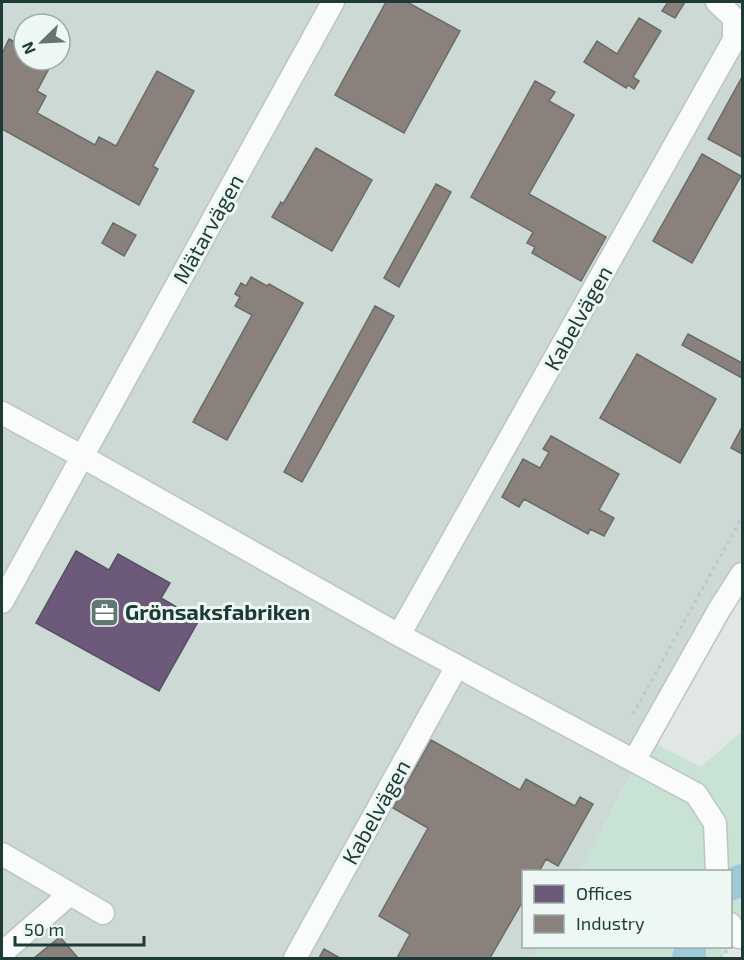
<svg xmlns="http://www.w3.org/2000/svg" width="744" height="960" viewBox="0 0 744 960" font-family="'Exo 2',sans-serif">
  <style>
    .built { fill: #cdd9d5; fill-rule: evenodd }
    .green { fill: #c8e2d3 }
    .offices { fill: #6d597a; stroke: #555066; stroke-width: 1.5 }
    .industry { fill: #8a817c; stroke: #6a6c67; stroke-width: 1.5 }
    .lines { fill: none; stroke-linecap: round; stroke-linejoin: round }
    .river { stroke: #9dc9d9; stroke-width: 32 }
    .minor-casing { stroke: #bdc4c2; stroke-width: 25 }
    .path { stroke: #bec7c6; stroke-width: 3; stroke-dasharray: 3 4.5; stroke-linecap: butt }
    .minor { stroke: #fafbfb; stroke-width: 22 }
    .labels { text-anchor: middle; stroke-width: 6; stroke-linejoin: round; paint-order: stroke }
    .street-label { font-size: 22px; fill: #1e3a36; stroke: #edf7f3 }
    .poi-label { font-size: 22px; font-weight: bold; fill: #1e3a36; stroke: #edf7f3; text-anchor: start }
  </style>
  <rect width="100%" height="100%" fill="#e0e7e5"/>
  <path class="built" d="M2,2H742V566L580,871L524,872V946L540,947L533,958H2ZM24,24H60V60H24Z"/>
  <path class="green" d="M742,731V934L720,958H533L540,947L730,946V872L580,871L650,741L701,767Z"/>
  <path class="offices" d="M76,551L109,570L118,554L170,583L161,598L199,620L159,691L36,623Z"/>
  <path class="industry" d="M386,2H407L460,31L404,133L335,95Z
    M668,2H685L675,18L662,11Z
    M639,18L661,31L633,77L639,81L634,89L628,85L626,88L584,62L597,41L617,54Z
    M9,39L24,47V60H47L52,63L37,91L46,96L37,113L95,145L99,137L116,146L157,71L194,91L153,166L158,169L139,205L2,129V54Z
    M742,77V157L708,139Z
    M535,81L555,92L549,101L574,115L529,194L606,237L581,281L532,253L535,247L527,243L533,232L471,197Z
    M316,148L372,180L332,251L272,217L281,202L283,204Z
    M702,154L741,176L692,263L653,241Z
    M436,184L451,192L399,287L384,278Z
    M113,223L136,235L124,256L102,243Z
    M251,277L267,286L269,284L303,303L227,440L193,422L252,315L235,306L240,297L235,294L241,283L246,286Z
    M375,306L394,316L302,482L284,472Z
    M688,334L742,363V378L682,345Z
    M637,354L716,399L680,463L600,418Z
    M741,429H742V454L731,448Z
    M551,436L619,474L599,510L614,518L604,536L590,529L588,534L524,499L519,507L502,497L523,459L540,468L549,452L543,449Z
    M431,740L520,790L526,779L575,806L580,797L593,804L558,866L546,859L539,872H524V899L490,958H397L410,934L379,916L428,828L393,808Z
    M60,937L78,958H34Z
    M324,949L340,958H319Z"/>
  <g class="lines">
    <path class="river" d="M730,885L742,880
      M688,958L690,954V946"/>
    <defs>
      <path id="minor" d="M2,413L83,457L399,635L696,794L715,823L717,872
        M2,602L333,2
        M399,635L734,40V18L717,2
        M634,761L719,610L742,574
        M2,854L103,913
        M730,924L739,937
        M2,953L70,894
        M295,958L457,666"/>
    </defs>
    <use href="#minor" class="minor-casing"/>
    <path class="path" d="M633,714L742,517
      M720,958L727,951"/>
    <use href="#minor" class="minor"/>
  </g>
  <defs>
    <symbol id="office-square" viewBox="-11 -11 22 22"><rect x="-9" y="-9" width="18" height="18" rx="4" fill="#627773" stroke="#edf7f3"/><path d="M-6-3h4V-5.5h4V-3h4V5H-6ZM-1-4.5V-3h2v-1.5ZM-6 0V1H6V0Z" fill="#fff"/></symbol>
  </defs>
  <g fill-rule="evenodd">
    <use href="#office-square" x="88" y="596" width="33" height="33"/>
  </g>
  <g class="labels">
    <g class="street-label">
      <text transform="translate(208 229) rotate(-61)" y="8">Mätarvägen</text>
      <text transform="translate(578 318) rotate(-61)" y="8">Kabelvägen</text>
      <text transform="translate(376 812) rotate(-61)" y="8">Kabelvägen</text>
    </g>
    <g class="poi-label">
      <text x="125" y="620">Grönsaksfabriken</text>
    </g>
  </g>
  <rect width="744" height="960" fill="none" stroke="#1e3a36" stroke-width="6"/>
  <rect x="522" y="870" width="210" height="78" fill="#edf7f3" stroke="#9aaba7" stroke-width="1.5"/>
  <rect x="534" y="885" width="30" height="18" fill="#6d597a" stroke="#9aaba7" stroke-width="1.5"/>
  <text x="576" y="900" font-size="18" fill="#1e3a36">Offices</text>
  <rect x="534" y="915" width="30" height="18" fill="#8a817c" stroke="#9aaba7" stroke-width="1.5"/>
  <text x="576" y="930" font-size="18" fill="#1e3a36">Industry</text>
  <g transform="translate(42 42) rotate(246)"><circle r="28" fill="#edf7f3" stroke="#9aaba7" stroke-width="1.5"/>
  <path d="M0-4.5L10 22L0 15L-10 22Z" fill="#627773"/>
  <text y="-9" font-size="16" font-weight="bold" text-anchor="middle" fill="#1e3a36">N</text>
  </g>
  <path d="M15 936v9h129v-9" fill="none" stroke="#1e3a36" stroke-width="3"/>
  <text x="24" y="936" font-size="18" fill="#1e3a36" stroke="#edf7f3" stroke-width="4.5" paint-order="stroke">50 m</text>
</svg>
